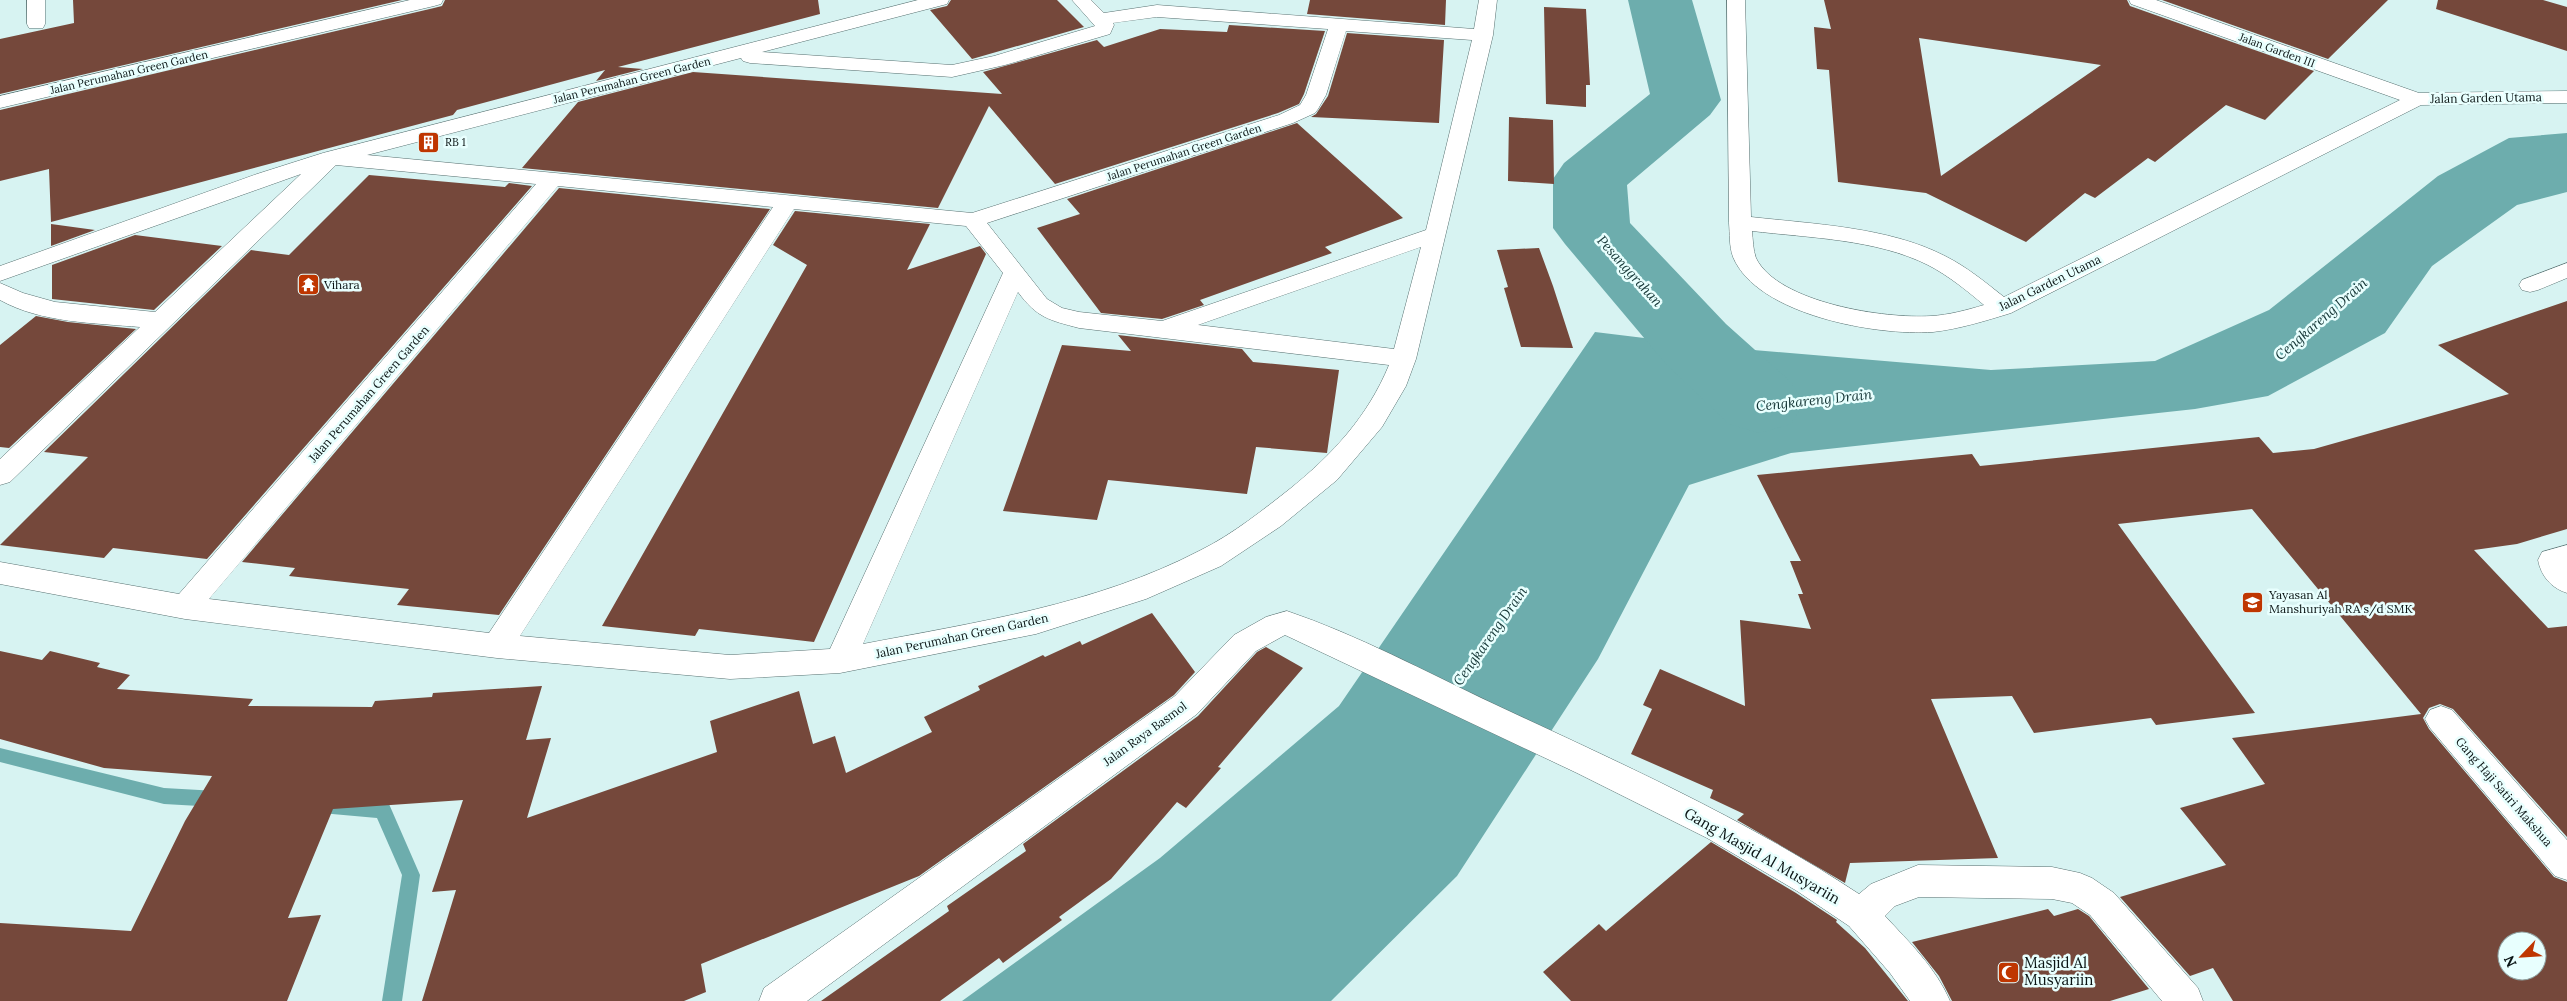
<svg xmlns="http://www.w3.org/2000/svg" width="2567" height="1001" viewBox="0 0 2567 1001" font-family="Lora,serif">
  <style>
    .water { fill: #6dadad }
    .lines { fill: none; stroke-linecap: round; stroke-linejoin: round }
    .stream { fill: #6dadad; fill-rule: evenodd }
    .river { fill: #6dadad; fill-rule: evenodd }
    .building { fill: #75483b; fill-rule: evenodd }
    .lane-casing { stroke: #587171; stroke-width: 1 }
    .street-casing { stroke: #587171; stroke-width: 1 }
    .lane { fill: #fff; fill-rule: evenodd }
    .street { fill: #fff; fill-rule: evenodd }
    .labels { text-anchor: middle; stroke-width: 5; stroke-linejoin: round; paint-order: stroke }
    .far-street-label { font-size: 11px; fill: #091313; stroke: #e8fffe }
    .far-poi-label { font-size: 11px; fill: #091313; stroke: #e8fffe; text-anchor: start }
    .street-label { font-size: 12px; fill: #091313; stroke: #e8fffe }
    .poi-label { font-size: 12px; fill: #091313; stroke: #e8fffe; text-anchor: start }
    .water-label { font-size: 14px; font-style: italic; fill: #153636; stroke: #e8fffe }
    .near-street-label { font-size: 15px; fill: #091313; stroke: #e8fffe }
    .near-poi-label { font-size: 15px; fill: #091313; stroke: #e8fffe; text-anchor: start }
  </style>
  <rect width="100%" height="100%" fill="#d7f3f2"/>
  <path class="water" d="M2567,133V192L2517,205L2432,266L2385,333L2268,396L2195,409L1791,453L1689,485L1598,659L1457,876L1331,1001H962L1160,858L1339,706L1595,332L1718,347L1991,370L2155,361L2269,310L2438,176L2509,138Z"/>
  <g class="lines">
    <path class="stream" d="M0,748L164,788L217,791L223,793L226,799L223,805L217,807L164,804L0,762Z
      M327,799L389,804L420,875L402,1001H382L402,875L377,818L321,813L318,807L321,801Z"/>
    <path class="river" d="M1628,0H1692L1721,100L1710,115L1627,185L1630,223L1726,324L1791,382L1804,403L1791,424L1760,433L1729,424L1666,364L1565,244L1553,228V179L1564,163L1650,94Z"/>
  </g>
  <path class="building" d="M73,0H402L0,94V39L74,23Z
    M445,0H818L820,14L618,67L643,69L596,81L605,70L457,110L453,115L51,222L49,169L0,181V110L434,8L442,6Z
    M951,0H1057L1084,27L972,59L930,10L947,6Z
    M1310,0H1446L1445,25L1307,14Z
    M1824,0H2127L2130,6L2314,71L2265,120L2226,105L2155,162L2148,158L2095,198L2085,193L2026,242L1926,193L1838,182L1829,70L1817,69L1814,27L1831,29ZM1919,38L2101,65L1941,176Z
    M2162,0H2388L2328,59Z
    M2438,0H2543L2567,7V51L2436,9Z
    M1544,7L1586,9L1590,85H1586V107L1546,104Z
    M1229,25L1325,31L1304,94L1299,104L1278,113L1055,184L989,106L938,208L522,168L578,102L693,72L1002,94L983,72L1097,40L1104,47L1160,29L1227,32Z
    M1347,33L1444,40L1439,123L1311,117L1316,114L1328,96Z
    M1509,117L1553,120L1554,184L1508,181Z
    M1297,123L1403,218L1325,247L1332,253L1200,300L1204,305L1162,319L1101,313L1037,228L1080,214L1067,199Z
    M369,175L505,187L509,183L532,186L207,559L113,548L104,558L0,545L88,457L44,452L251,250L289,255Z
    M559,188L770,209L499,615L397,605L409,589L289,576L295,568L242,562Z
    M795,211L930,224L907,270L980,246L986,254L814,642L699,629L695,636L602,626L807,265L773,245Z
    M51,224L95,230L51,246Z
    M135,235L222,246L154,310L52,299V265Z
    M1539,248L1553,286L1573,348L1521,347L1504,288L1508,287L1497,250Z
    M2567,301V529L2517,544L2474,550L2548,628L2567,626V837L2453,709L2440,704L2429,708L2423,718L2429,729L2554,877L2567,882V1001H2233L2213,968L2190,976L2120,897L2226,865L2180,808L2265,784L2232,738L2421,714L2252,509L2118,524L2255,713L2156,725L2151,718L2034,733L2012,696L1931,699L1998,858L1850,863L1845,883L1737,820L1744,814L1710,798L1713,790L1631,754L1652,709L1643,705L1660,669L1745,706L1740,620L1811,629L1798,594H1803L1790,561H1801L1757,475L1972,454L1980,466L2259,437L2273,453L2314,449L2509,394L2438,345ZM2507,941H2537V971H2507Z
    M36,316L68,322L136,329L9,448L0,447V345Z
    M1118,335L1242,349L1253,362L1339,370L1327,453L1256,447L1247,494L1108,480L1097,520L1003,511L1062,345L1131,351Z
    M1152,613L1195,672L1174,695L919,876L701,964L706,992L684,1001H422L456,890L432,892L463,800L333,809L288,918L321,915L287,1001H0V923L131,931L185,821L212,776L104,768L0,739V651L42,660L50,651L100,663L97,667L130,675L117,689L253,699L248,706L372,707L375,701L432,697L433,693L542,686L526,740L551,738L527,818L717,752L710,721L799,691L813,744L835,736L846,773L932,732L924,717L980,690L978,686L1043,655L1045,657L1080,641L1082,645Z
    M1266,647L1303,668L1218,767L1221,768L1186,808L1177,802L1111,879L1059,917L1062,920L1003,963L999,958L940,1001H821L949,911L947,906L1026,851L1023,844L1198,716L1257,652Z
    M1711,842L1796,893L1837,920L1836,922L1865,948L1908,1001H1571L1543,972L1599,924L1606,931Z
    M2048,909L2054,916L2078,909L2089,916L2149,989L2110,1001H1952L1939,976L1912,942Z"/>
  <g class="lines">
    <defs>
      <path id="lane" d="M2567,263V278L2538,290L2530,292L2522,290L2519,285L2522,280Z"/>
      <path id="street" d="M27,0H45V24L43,28H29L27,24Z
        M410,0H443L441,4L434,6L0,108V96Z
        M918,0H949L947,4L762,52L952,65L994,56L1095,26L1072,0H1091L1104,13L1157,5L1474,29L1479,0H1497L1493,35L1416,359L1406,386L1382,427L1337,480L1281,526L1221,566L1146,599L1036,634L840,673L730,679L497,658L185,619L0,584V562L179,594L536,184L336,165L10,482L0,485V459L140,327C95,323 41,323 0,300V283L23,293L55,302L155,312L301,174L0,281V266L257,174L323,153ZM1157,17L1328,29L1306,95L1300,105L1279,115L972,213L367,155L741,58L743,61L750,63L952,77L1005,65L1110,34L1114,25L1113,23ZM1346,31L1472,40L1426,230L1162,321L1079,312L1062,308L1047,299L987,223L1293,123L1315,113L1318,109L1326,95ZM558,186L773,207L489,633L209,599ZM794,209L966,226L1003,273L830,649L730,655L520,636ZM1421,247L1394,349L1198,325ZM1018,292C1037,318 1049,320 1079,328L1389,365C1368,416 1333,454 1291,488C1263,510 1233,534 1201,550C1096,605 977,622 863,644Z
        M1727,0H1745L1751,217C1813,224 1889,227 1945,256C1967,267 1985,282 2004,297L2400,100L2131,4L2129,0H2156L2419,93L2567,91V103L2421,105L2011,313C1985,321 1959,329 1933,332C1877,336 1757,315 1733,257C1729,246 1730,234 1729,223ZM1752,231C1810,238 1876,239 1928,265C1949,276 1966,290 1984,305C1967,310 1949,315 1931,316C1886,319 1778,303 1756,258C1753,250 1753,240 1752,231Z
        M2567,545V593C2551,588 2541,576 2538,560L2542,552Z
        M1287,611C1358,635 1426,672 1494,704C1618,762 1744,818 1859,894L1871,884L1918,865L2052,867L2080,873L2092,878L2114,893L2198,988L2203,1001H2162L2090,915L2072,903L2052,899L1919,897L1895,906L1885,916C1909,942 1936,968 1950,1001H1910L1890,973L1849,926L1797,891L1707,838L1577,773L1285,635L1256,651L1197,714L807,1001H759L764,988L1175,696L1234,635L1266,617Z
        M2441,706L2452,710L2567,840V880L2555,876L2430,728L2425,719L2430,710Z"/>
    </defs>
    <use href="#lane" class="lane-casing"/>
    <use href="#street" class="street-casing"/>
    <use href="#lane" class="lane"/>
    <use href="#street" class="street"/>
  </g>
  <defs>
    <symbol id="building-square" viewBox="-11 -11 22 22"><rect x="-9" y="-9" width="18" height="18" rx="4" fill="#bf3601" stroke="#e8fffe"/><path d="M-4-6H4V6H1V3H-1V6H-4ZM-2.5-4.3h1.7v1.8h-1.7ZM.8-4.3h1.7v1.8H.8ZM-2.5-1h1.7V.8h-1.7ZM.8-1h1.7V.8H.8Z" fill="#fff"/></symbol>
    <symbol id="temple-square" viewBox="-11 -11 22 22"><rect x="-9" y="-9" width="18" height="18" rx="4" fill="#bf3601" stroke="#e8fffe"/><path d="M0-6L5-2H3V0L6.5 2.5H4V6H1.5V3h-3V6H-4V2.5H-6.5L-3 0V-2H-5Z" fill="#fff"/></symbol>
    <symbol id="school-square" viewBox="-11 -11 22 22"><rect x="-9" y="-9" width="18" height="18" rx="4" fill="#bf3601" stroke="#e8fffe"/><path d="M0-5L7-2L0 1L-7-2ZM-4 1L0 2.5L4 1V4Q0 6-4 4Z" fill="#fff"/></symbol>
    <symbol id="mosque-square" viewBox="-11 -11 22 22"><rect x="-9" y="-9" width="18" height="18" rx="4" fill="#bf3601" stroke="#e8fffe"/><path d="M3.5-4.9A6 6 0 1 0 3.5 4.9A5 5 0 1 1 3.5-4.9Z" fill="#fff"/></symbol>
  </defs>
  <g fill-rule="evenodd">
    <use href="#building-square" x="416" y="130" width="25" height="25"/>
    <use href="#temple-square" x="296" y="272" width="25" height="25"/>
    <use href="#school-square" x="2240" y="590" width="25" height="25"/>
    <use href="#mosque-square" x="1996" y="960" width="25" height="25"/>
  </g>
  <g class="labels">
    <g class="far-street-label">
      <text transform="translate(2277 50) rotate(20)" y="4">Jalan Garden III</text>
      <text transform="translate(129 72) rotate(-13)" y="4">Jalan Perumahan Green Garden</text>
      <text transform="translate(632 80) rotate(-14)" y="4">Jalan Perumahan Green Garden</text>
      <text transform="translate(1184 152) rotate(-18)" y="4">Jalan Perumahan Green Garden</text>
    </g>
    <g class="far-poi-label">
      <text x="445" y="146">RB 1</text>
    </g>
    <g class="street-label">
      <text transform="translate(2486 98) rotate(-1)" y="4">Jalan Garden Utama</text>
      <text transform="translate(2050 283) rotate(-26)" y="4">Jalan Garden Utama</text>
      <text transform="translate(369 394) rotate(-49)" y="4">Jalan Perumahan Green Garden</text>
      <text transform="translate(962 636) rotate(-12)" y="4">Jalan Perumahan Green Garden</text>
      <text transform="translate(1145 734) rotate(-36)" y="4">Jalan Raya Basmol</text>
      <text transform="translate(2504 792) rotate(49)" y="4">Gang Haji Satiri Makshua</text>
    </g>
    <g class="poi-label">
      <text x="324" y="289">Vihara</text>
      <text x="2269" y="599">Yayasan Al<tspan x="2269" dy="14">Manshuriyah RA s/d SMK</tspan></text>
    </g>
    <g class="water-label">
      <text transform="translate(1630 271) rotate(48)" y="5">Pesanggrahan</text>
      <text transform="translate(2321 319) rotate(-41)" y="5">Cengkareng Drain</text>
      <text transform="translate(1814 400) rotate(-6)" y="5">Cengkareng Drain</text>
      <text transform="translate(1490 636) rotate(-55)" y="5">Cengkareng Drain</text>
    </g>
    <g class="near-street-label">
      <text transform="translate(1762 856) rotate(30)" y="5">Gang Masjid Al Musyariin</text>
    </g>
    <g class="near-poi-label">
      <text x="2024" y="968">Masjid Al<tspan x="2024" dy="17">Musyariin</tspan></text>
    </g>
  </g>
  <g transform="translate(2522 956) rotate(245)"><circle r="24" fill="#e8fffe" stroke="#8fa1a0"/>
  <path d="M0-4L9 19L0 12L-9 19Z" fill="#bf3601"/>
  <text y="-8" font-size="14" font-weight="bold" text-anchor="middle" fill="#091313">N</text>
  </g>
</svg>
